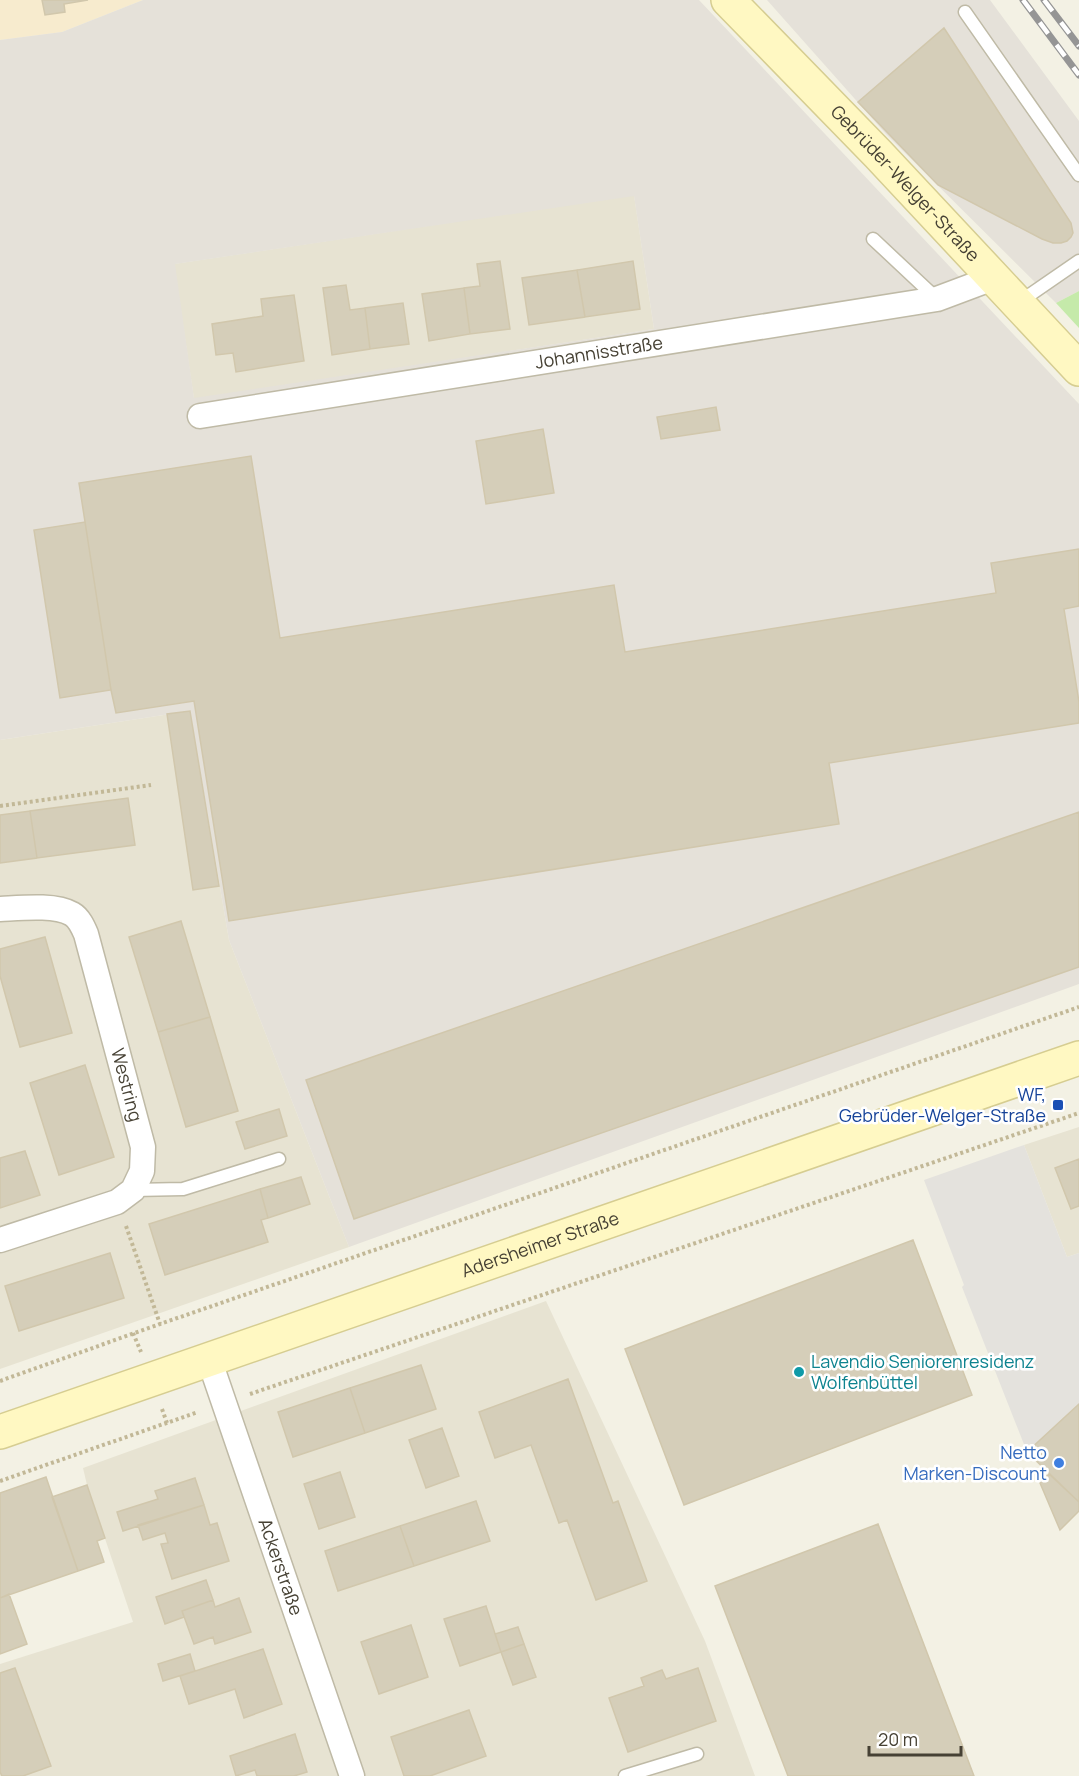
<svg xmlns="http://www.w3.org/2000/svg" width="1079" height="1776" viewBox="0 0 1079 1776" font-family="Manrope,sans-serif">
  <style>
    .residential { fill: #e7e3d2 }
    .commercial { fill: #f7ebce }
    .industrial { fill: #e5e1d9; fill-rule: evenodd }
    .green { fill: #c5eaaa }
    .parking { fill: #e4e2dd }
    .building { fill: #d5ceb9; stroke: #d1c7ac; stroke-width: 1.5 }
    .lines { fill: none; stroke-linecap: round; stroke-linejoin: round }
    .lane-casing { stroke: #bfbaa6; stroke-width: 15 }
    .street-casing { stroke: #bfbaa6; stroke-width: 27 }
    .secondary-casing { stroke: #d6cd91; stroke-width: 36 }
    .path { stroke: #c2b897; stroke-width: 4; stroke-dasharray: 3 3; stroke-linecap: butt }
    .lane { stroke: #fff; stroke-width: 12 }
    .street { stroke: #fff; stroke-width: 24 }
    .secondary { stroke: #fff8c2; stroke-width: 33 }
    .rail-casing { stroke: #959595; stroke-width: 7 }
    .rail { stroke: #fff; stroke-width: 4.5; stroke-dasharray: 14; stroke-linecap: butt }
    .transit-dot { fill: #1a4fb4; stroke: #fff; stroke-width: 2 }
    .culture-dot { fill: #0f9aa8; stroke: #fff; stroke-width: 2 }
    .shop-dot { fill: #3f7fe0; stroke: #fff; stroke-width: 2 }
    .labels { text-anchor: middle; stroke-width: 5; stroke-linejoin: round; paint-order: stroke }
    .street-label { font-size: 18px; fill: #464134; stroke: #fff }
    .transit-label { font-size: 18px; fill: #164399; stroke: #fff; text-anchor: end }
    .culture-label { font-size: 18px; fill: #0d838f; stroke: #fff; text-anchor: start }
    .shop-label { font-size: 18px; fill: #366cbe; stroke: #fff; text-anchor: end }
  </style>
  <rect width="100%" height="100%" fill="#f3f1e4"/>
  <path class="residential" d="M634,195L654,329L194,399L174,264Z
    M190,711L229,940L349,1247L0,1369V740Z
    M1079,1127V1253L1067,1257L1024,1145Z
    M546,1301L705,1641L755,1776H0V1664L133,1622L87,1485L83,1468Z"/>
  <path class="commercial" d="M0,0H143L62,32L0,40Z"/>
  <path class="industrial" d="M143,0H699L1079,404V984L349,1247L229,940L190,711L0,740V40L62,32ZM634,196L654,329L194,398L175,264Z
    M767,0H990L1079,121V291L1056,303L886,134Z"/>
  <path class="green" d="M1079,291V328L1056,303Z"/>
  <path class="parking" d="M1024,1145L1067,1257L1079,1253V1404L1027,1452L962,1287L964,1285L924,1180Z"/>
  <path class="building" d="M42,0H88L64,4L65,12L45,15Z
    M944,28L1071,223L1073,233L1071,237L1067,241L1061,243H1053L1042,239L938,185L858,102Z
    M500,261L510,329L470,334L464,288L480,286L477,264Z
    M633,261L640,309L585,317L577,270Z
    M577,270L585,317L529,325L522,278Z
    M346,285L350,310L365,308L370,349L332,355L323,288Z
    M464,288L470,334L429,341L422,294Z
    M294,295L304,361L236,372L233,353L216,355L212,324L263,316L261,299Z
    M403,303L409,344L370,349L365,308Z
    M716,407L720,430L661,439L657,417Z
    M543,429L554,493L486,504L476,441Z
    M251,456L280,638L614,585L625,652L996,593L991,563L1079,549V606L1064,609L1079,702V723L829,763L839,824L229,921L194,701L116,713L111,690L79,483Z
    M85,522L111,690L60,698L34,530Z
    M190,711L219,886L193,890L167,714Z
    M128,798L135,845L37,858L30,811Z
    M30,811L37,858L0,863V815Z
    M1079,812V967L354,1219L306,1080Z
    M181,921L210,1017L158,1032L129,937Z
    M45,937L72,1033L20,1047L0,976V949Z
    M210,1017L238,1111L186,1127L158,1032Z
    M85,1065L114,1157L59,1175L30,1083Z
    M279,1109L287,1136L245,1149L236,1122Z
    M25,1151L40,1195L0,1208V1158Z
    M1079,1159V1206L1071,1209L1055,1168Z
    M301,1177L310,1204L268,1218L260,1189Z
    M260,1189L268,1218L261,1220L268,1242L165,1275L149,1224Z
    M913,1240L972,1395L684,1505L625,1349Z
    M110,1253L124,1298L19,1331L5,1286Z
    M421,1365L436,1409L365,1433L350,1388Z
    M568,1379L613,1503L618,1501L647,1581L596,1600L567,1520L559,1523L531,1445L495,1458L479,1412Z
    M350,1388L365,1433L293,1457L278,1412Z
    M1079,1404V1502L1027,1452Z
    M442,1428L459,1476L426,1488L409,1440Z
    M340,1472L355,1517L319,1529L304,1484Z
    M1049,1474L1079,1502V1511L1060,1530L1040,1483Z
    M46,1477L78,1571L0,1598V1493Z
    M195,1478L204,1505L123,1531L117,1512L158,1499L155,1491Z
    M87,1485L105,1538L97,1541L104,1562L78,1571L52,1497Z
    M476,1501L490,1541L414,1566L400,1526Z
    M204,1505L210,1525L217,1523L229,1561L172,1579L161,1544L168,1543L165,1533L143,1540L138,1525Z
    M878,1524L974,1776H788L715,1586Z
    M400,1526L414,1566L338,1591L325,1551Z
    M206,1580L213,1600L182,1611L184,1617L165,1624L156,1597Z
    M9,1594L27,1644L0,1654V1598Z
    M239,1598L251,1632L215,1644L213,1637L194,1644L182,1611L213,1600L215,1607Z
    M486,1606L501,1652L460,1666L444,1619Z
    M411,1625L428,1677L379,1694L361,1642Z
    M518,1627L524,1644L501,1652L495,1634Z
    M524,1644L536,1677L513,1685L501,1652Z
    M263,1649L282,1704L244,1718L235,1689L189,1704L180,1676Z
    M190,1654L195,1671L163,1681L158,1664Z
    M15,1668L51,1766L23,1776H2L0,1772V1673Z
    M698,1668L716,1721L628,1752L609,1698L644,1686L641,1678L662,1670L666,1679Z
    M469,1710L486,1756L430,1776H404L391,1737Z
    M295,1734L307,1772L294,1776H257L255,1770L236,1776L230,1756Z"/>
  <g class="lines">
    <defs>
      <path id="lane" d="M965,12L1079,175
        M873,239L936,298
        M1018,303L1079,261
        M133,1190L183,1189L279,1159
        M625,1776L697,1754"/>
      <g id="street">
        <path id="s1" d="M200,416L937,299L993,278"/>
        <path id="s2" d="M0,909C20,908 55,904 72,914C79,918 83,927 86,934L143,1147L142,1171L133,1190L117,1202L0,1240"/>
        <path id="s3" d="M209,1359L352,1776"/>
      </g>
      <g id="secondary">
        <path id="s4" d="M728,0L878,154L1079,369"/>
        <path id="s5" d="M0,1432L1079,1058"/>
      </g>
    </defs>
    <use href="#lane" class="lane-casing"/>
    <use href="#street" class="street-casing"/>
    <use href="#secondary" class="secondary-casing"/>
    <path class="path" d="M0,806L151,785
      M126,1226L160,1324
      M133,1333L141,1352
      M0,1381L160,1324L1079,1007
      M250,1394L1079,1113
      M162,1409L167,1423
      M0,1481L198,1412"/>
    <use href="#lane" class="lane"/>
    <use href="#street" class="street"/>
    <use href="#secondary" class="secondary"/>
    <defs>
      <path id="rail" d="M1023,0L1079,75
        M1044,0L1079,46"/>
    </defs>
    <use href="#rail" class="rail-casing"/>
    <use href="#rail" class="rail"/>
  </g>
  <rect class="transit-dot" x="1052" y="1099" width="12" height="12" rx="3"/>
  <circle class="culture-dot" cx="799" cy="1372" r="6"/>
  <circle class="shop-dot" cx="1059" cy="1463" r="6"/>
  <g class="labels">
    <g class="street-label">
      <text dy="6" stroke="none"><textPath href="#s4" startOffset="255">Gebrüder-Welger-Straße</textPath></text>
      <text dy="6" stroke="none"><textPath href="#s1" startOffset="404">Johannisstraße</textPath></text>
      <text dy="6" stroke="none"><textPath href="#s2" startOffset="254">Westring</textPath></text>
      <text dy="6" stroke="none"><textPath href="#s5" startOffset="572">Adersheimer Straße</textPath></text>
      <text dy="6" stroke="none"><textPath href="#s3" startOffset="220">Ackerstraße</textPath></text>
    </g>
    <g class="transit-label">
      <text x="1046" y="1101">WF,<tspan x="1046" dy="21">Gebrüder-Welger-Straße</tspan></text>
    </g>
    <g class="culture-label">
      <text x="811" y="1368">Lavendio Seniorenresidenz<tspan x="811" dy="21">Wolfenbüttel</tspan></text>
    </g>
    <g class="shop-label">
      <text x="1047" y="1459">Netto<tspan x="1047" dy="21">Marken-Discount</tspan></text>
    </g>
  </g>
  <path d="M869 1746v9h92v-9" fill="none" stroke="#464134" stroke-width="3"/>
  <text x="878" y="1746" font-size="18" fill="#464134" stroke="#ffffff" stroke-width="4.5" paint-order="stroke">20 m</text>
</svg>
